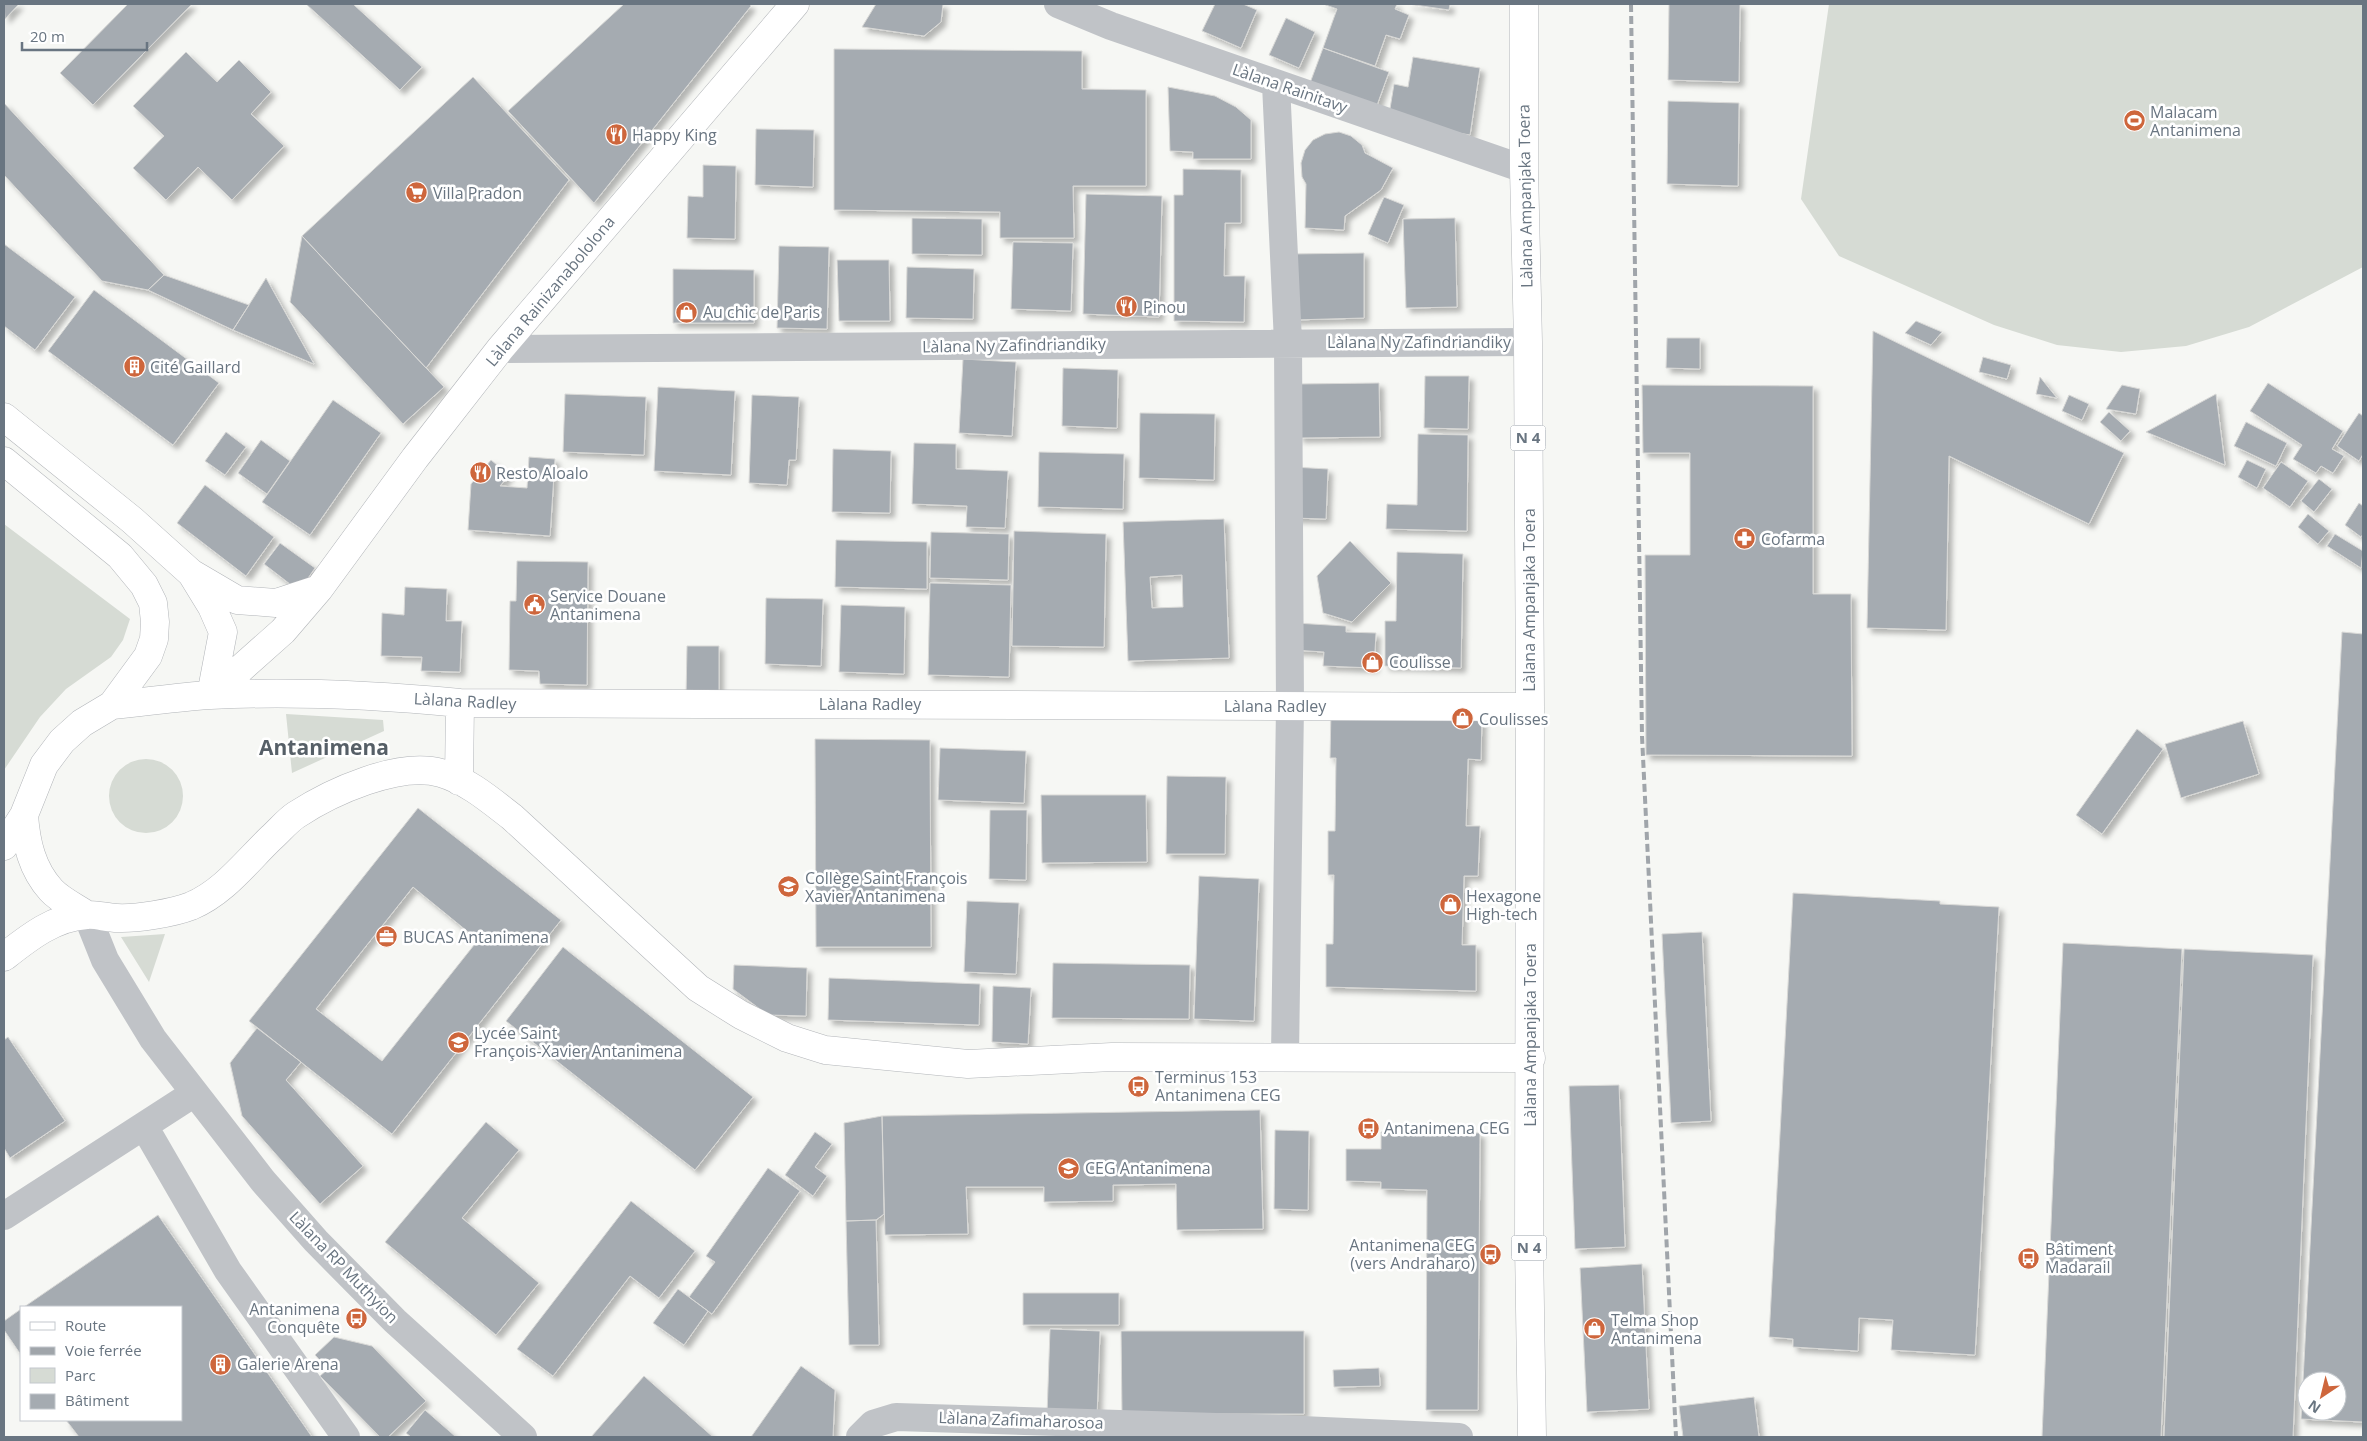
<svg xmlns="http://www.w3.org/2000/svg" width="2367" height="1441" viewBox="0 0 2367 1441" font-family="'Open Sans',sans-serif">
  <style>
    .green { fill: #d6dbd4 }
    .building { fill: #a5abb1; stroke: #d8d8d6; fill-rule: evenodd; filter: url(#shadow) }
    .lines { fill: none; stroke-linecap: round; stroke-linejoin: round }
    .major-casing { stroke: #b2b5b9; stroke-width: 29 }
    .minor { stroke: #c0c3c7; stroke-width: 28 }
    .major { stroke: #fff; stroke-width: 28 }
    .rail { stroke: #a0a5aa; stroke-width: 4; stroke-dasharray: 8 4; stroke-linecap: butt }
    .labels { text-anchor: middle; stroke-width: 5; stroke-linejoin: round; paint-order: stroke }
    .shield { fill: #fff; stroke: #969ea7; stroke-width: 1 }
    .shield-label { font-size: 15px; font-weight: bold; fill: #697581 }
    .street-label { font-size: 16px; fill: #697581; stroke: #fff }
    .poi-label { font-size: 16px; fill: #697581; stroke: #fff; text-anchor: start }
    .district-label { font-size: 21px; font-weight: bold; fill: #565f67; stroke: #fff }
  </style>
  <defs>
    <filter id="shadow"><feDropShadow dx="4.5" dy="4.5" stdDeviation="2.5" flood-color="#0004"/></filter>
  </defs>
  <rect width="100%" height="100%" fill="#f6f7f4"/>
  <path class="green" d="M1829,4H2363V267L2249,327L2186,346L2121,352L2057,345L1994,325L1839,256L1801,199Z
    M4,524L130,619L123,640L111,657L66,689L40,717L4,770Z
    M286,714L383,720L384,731L292,773Z
    M109 796a37 37 0 1 1 74 0a37 37 0 1 1-74 0Z
    M165,934L149,982L121,937Z"/>
  <path class="building" d="M4,4H19L5,19Z
    M128,4H192L93,105L60,73Z
    M306,4H353L422,67L400,90Z
    M624,4H749L751,6L594,203L508,111Z
    M876,4H943L941,22L924,36L862,27Z
    M1215,4H1243L1257,10L1241,48L1202,31Z
    M1323,4H1397L1395,9L1409,15L1400,39L1386,35L1375,66L1323,48L1337,9Z
    M1408,4H1450L1449,10Z
    M1669,4H1740L1739,82L1668,80Z
    M1286,18L1315,32L1299,68L1269,55Z
    M1323,48L1389,72L1376,108L1310,83Z
    M834,49L1082,51V89L1146,90V186H1073L1074,238H1000V212L834,210Z
    M186,52L217,82L239,60L271,92L251,114L284,146L232,200L198,167L166,200L133,168L164,136L133,106Z
    M1413,57L1480,68L1470,135L1388,121L1394,84L1408,87Z
    M473,77L569,180L426,368L302,236Z
    M1168,87L1215,96L1236,107L1251,120V159H1193V152L1170,151Z
    M1668,101L1739,103L1738,186L1667,184Z
    M4,103L164,275L148,290L102,281L4,175Z
    M756,129L814,130L813,187L755,185Z
    M1339,132L1351,136L1362,145L1365,153L1393,168L1381,190L1345,216L1344,230L1305,228L1306,184L1302,177L1301,163L1305,150L1313,140L1325,134Z
    M703,165L736,166L735,239L687,238L688,196L703,197Z
    M1183,169L1241,170V223H1225L1224,276H1245L1244,322L1174,321V195H1183Z
    M1086,194L1162,196L1159,317L1083,314Z
    M1384,197L1404,205L1388,243L1368,234Z
    M912,218L982,219V255L912,254Z
    M1455,218L1457,307L1406,308L1403,219Z
    M302,236L444,387L403,424L290,302Z
    M1013,242L1073,243L1071,311L1011,309Z
    M4,244L75,297L35,350L4,326Z
    M779,246L829,247L827,329L777,328Z
    M1364,253V318L1292,320L1290,254Z
    M837,260H889L890,321H839Z
    M907,267L974,269L973,319L906,318Z
    M673,269L754,270V323H673Z
    M164,275L249,305L233,330L148,290Z
    M266,278L314,364L233,330Z
    M94,290L219,383L173,445L48,351Z
    M1916,321L1942,332L1931,345L1905,333Z
    M1873,331L2124,453L2089,524L1949,456L1946,630L1867,628Z
    M1667,338H1700V369L1666,368Z
    M1983,357L2011,365L2007,379L1979,372Z
    M963,359L1016,362L1012,436L959,433Z
    M1063,368L1118,370L1117,428L1062,426Z
    M1425,376H1469L1468,429L1424,428Z
    M2040,377L2057,398L2036,394Z
    M1379,383L1380,437L1299,438L1298,384Z
    M2268,383L2343,431L2332,449L2344,456L2333,473L2321,466L2316,473L2293,459L2302,445L2250,411Z
    M1642,385L1813,386V594H1851L1852,756L1646,755L1645,555H1690V453H1643Z
    M2122,385L2140,389L2136,414L2106,409Z
    M658,387L735,391L731,475L654,471Z
    M565,394L646,397L644,455L563,452Z
    M2216,394L2225,465L2146,432Z
    M752,395L799,397L796,460H789L787,485L749,483Z
    M2069,395L2089,404L2082,420L2062,411Z
    M333,400L381,433L310,535L262,502Z
    M2109,412L2130,431L2121,441L2100,422Z
    M1140,413L1215,414L1214,480L1139,478Z
    M2359,413L2363,416V454L2359,461L2337,446Z
    M2246,422L2287,443L2276,466L2234,446Z
    M226,432L246,447L225,475L205,461Z
    M1418,434L1468,435L1467,531L1386,529L1387,504L1417,505Z
    M261,440L290,461L267,494L238,473Z
    M914,443L956,444V469L1008,471L1005,528L966,527L967,506L912,504Z
    M833,449L891,451L890,513L832,512Z
    M1039,452L1124,454L1123,509L1038,507Z
    M529,457L555,459L550,536L468,530L471,484L491,460L509,475L500,486L527,488Z
    M2247,460L2266,469L2257,488L2238,477Z
    M2281,462L2308,481L2290,507L2263,488Z
    M1293,467L1328,469L1326,519L1292,518Z
    M2319,479L2332,489L2314,512L2301,501Z
    M205,485L274,537L246,576L177,523Z
    M2359,503L2363,506V534L2361,537L2345,525Z
    M2308,514L2329,531L2318,544L2298,527Z
    M1224,519L1229,658L1128,661L1123,522ZM1182,575L1183,607L1152,608L1150,577Z
    M1014,531L1106,534L1104,647L1012,646Z
    M931,532L1009,534L1008,580L930,578Z
    M2335,534L2363,551L2361,568L2327,546Z
    M836,540L927,542V589L835,587Z
    M1350,541L1391,583L1352,622L1323,613L1317,576Z
    M280,543L315,568L299,591L264,564Z
    M1397,552L1463,554L1461,668L1385,666V621H1396Z
    M517,561L588,562L587,685L540,684L539,671L509,670L510,601H516Z
    M930,583L1011,585L1009,677L928,675Z
    M405,587L447,589L446,621H462L460,672L421,671L422,657L381,656L382,613L404,615Z
    M766,598L823,599L821,666L765,664Z
    M841,605L905,607L904,674L839,672Z
    M1295,623L1346,626V632L1376,633L1374,668L1323,666L1324,652L1294,650Z
    M2342,632L2363,634V1422L2301,1419ZM2307,1381H2337V1411H2307Z
    M687,646H719V697L686,696Z
    M1331,710L1482,714L1481,760L1468,759L1466,826H1480L1478,876H1464L1462,945H1476V991L1326,987V944H1333L1334,875H1328V831H1335L1336,758H1330Z
    M2243,721L2259,774L2181,798L2165,744Z
    M2137,729L2163,749L2102,834L2076,815Z
    M815,739L930,740L931,947H816Z
    M940,748L1026,751L1024,803L938,800Z
    M1167,776L1226,777L1225,854H1166Z
    M1041,795H1146L1147,862L1042,863Z
    M418,808L561,920L392,1134L249,1021ZM413,887L478,940L382,1061L316,1009Z
    M990,810H1027L1026,880L989,879Z
    M1199,876L1259,879L1254,1021L1194,1019Z
    M1793,893L1940,901V904L1999,907L1975,1355L1891,1350L1893,1320L1859,1318L1858,1351L1793,1347V1339L1769,1337Z
    M967,901L1019,903L1016,974L964,972Z
    M1702,932L1711,1121L1671,1123L1662,934Z
    M2063,943L2182,949L2161,1437H2042Z
    M563,947L753,1097L695,1170L506,1021Z
    M2184,949L2313,955L2293,1437H2164Z
    M1053,963L1190,965L1189,1019L1052,1018Z
    M734,965L807,968L806,1016L768,1015L733,989Z
    M829,978L980,984L979,1025L828,1020Z
    M993,986L1031,988L1028,1044L992,1042Z
    M257,1028L301,1062L286,1080L363,1166L320,1204L242,1116L230,1063Z
    M8,1037L65,1121L10,1158L4,1148V1040Z
    M1619,1085L1625,1247L1575,1249L1569,1086Z
    M1260,1110L1263,1229L1177,1230L1176,1184L1113,1185V1201L1044,1202V1187H966L968,1234L885,1235L882,1116Z
    M882,1116L884,1214L876,1220L846,1221L844,1123Z
    M486,1122L519,1150L462,1218L539,1283L496,1335L385,1242Z
    M1275,1130L1309,1131L1308,1210L1274,1209Z
    M815,1132L832,1144L815,1167L827,1176L813,1196L785,1175Z
    M1381,1132L1480,1133L1478,1410H1426L1427,1190L1381,1189V1182L1346,1181V1149H1381Z
    M768,1168L800,1191L712,1314L689,1297L715,1262L706,1256Z
    M631,1201L695,1251L659,1298L630,1276L553,1376L517,1349Z
    M158,1215L312,1437H79L66,1420H181V1307H24Z
    M876,1220L879,1345H849L846,1221Z
    M1642,1264L1649,1409L1587,1412L1580,1268Z
    M678,1289L708,1311L684,1345L653,1323Z
    M1023,1293H1119V1325H1023Z
    M21,1309V1355L4,1330V1321Z
    M1050,1329L1100,1331L1097,1417L1047,1415Z
    M1121,1331H1304V1414H1122Z
    M334,1337L372,1346L426,1401L388,1437H380L320,1376L328,1369L315,1355Z
    M801,1366L835,1390L833,1437H751Z
    M1379,1368L1380,1386L1334,1387L1333,1370Z
    M644,1376L713,1437H591Z
    M1754,1397L1759,1437H1683L1679,1406Z
    M425,1410L456,1437H411L406,1433Z"/>
  <g class="lines">
    <defs>
      <path id="major" d="M1524,4V169L1528,342L1530,707L1529,1244L1532,1437
        M4,417L132,520L191,573L237,600L276,603L319,589
        M4,461L120,556L144,585L153,603L155,622L154,639L148,656L112,705L82,723L62,741L44,765L24,815L4,846
        M193,576L212,607L223,632L211,695
        M211,695L283,631L319,589L415,458L500,349L795,4
        M112,705C145,702 178,697 210,695C294,691 378,695 460,703L1530,707
        M459,781L460,703
        M24,815C26,843 32,869 51,890C60,900 75,907 87,915
        M4,957C28,938 54,917 87,915C96,914 107,918 117,918C136,919 173,913 191,906C224,892 246,862 271,838C279,831 287,821 296,815C331,792 399,761 441,773C468,781 490,800 512,817L698,988L741,1015L787,1038L825,1050L968,1064L1112,1057L1531,1058"/>
    </defs>
    <use href="#major" class="major-casing"/>
    <path class="minor" d="M1058,4L1111,26L1524,169
      M1276,84L1288,342L1290,706L1285,1056
      M500,349L1528,342
      M87,915L105,960L153,1039L263,1181L316,1241L395,1321L523,1437
      M144,1126L228,1271L346,1437
      M4,1216L193,1094
      M860,1437L873,1424L896,1417L1279,1429L1459,1437"/>
    <use href="#major" class="major"/>
    <path class="rail" d="M1631,4L1642,736L1676,1437"/>
  </g>
  <defs>
    <symbol id="stadium-disc" viewBox="-11 -11 22 22"><circle r="9.5" fill="#ce663c" stroke="#fff"/><path d="M0-5a6.5 5 0 1 0 0 10a6.5 5 0 1 0 0-10ZM-3.5-1.8h7v3.6h-7Z" fill="#fff"/></symbol>
    <symbol id="restaurant-disc" viewBox="-11 -11 22 22"><circle r="9.5" fill="#ce663c" stroke="#fff"/><path d="M-5-6h1v4h1v-4h1v4h1v-4h1v5L-1.5 .5V6h-2V.5L-5-1ZM5-6V6H3V1.5H1.5Q1.5-4 5-6Z" fill="#fff"/></symbol>
    <symbol id="supermarket-disc" viewBox="-11 -11 22 22"><circle r="9.5" fill="#ce663c" stroke="#fff"/><path d="M-6-5.5h2.5l.6 2H6L4.5 2H-2.5L-4.4-4H-6ZM-1.5 3.2a1.3 1.3 0 1 0 .1 0ZM3 3.2a1.3 1.3 0 1 0 .1 0Z" fill="#fff"/></symbol>
    <symbol id="shop-disc" viewBox="-11 -11 22 22"><circle r="9.5" fill="#ce663c" stroke="#fff"/><path d="M-5-2.5h2.3a2.7 3.5 0 0 1 5.4 0H5L5.5 6h-11ZM-1.5-2.5h3a1.5 2.3 0 0 0-3 0Z" fill="#fff"/></symbol>
    <symbol id="building-disc" viewBox="-11 -11 22 22"><circle r="9.5" fill="#ce663c" stroke="#fff"/><path d="M-4-6H4V6H1V3H-1V6H-4ZM-2.5-4.3h1.7v1.8h-1.7ZM.8-4.3h1.7v1.8H.8ZM-2.5-1h1.7V.8h-1.7ZM.8-1h1.7V.8H.8Z" fill="#fff"/></symbol>
    <symbol id="pharmacy-disc" viewBox="-11 -11 22 22"><circle r="9.5" fill="#ce663c" stroke="#fff"/><path d="M-2-6h4v4h4v4h-4v4h-4v-4h-4v-4h4Z" fill="#fff"/></symbol>
    <symbol id="civic-disc" viewBox="-11 -11 22 22"><circle r="9.5" fill="#ce663c" stroke="#fff"/><path d="M-.6-6.5H3V-4.5H.6V-3L4-1V1h2V6H-6V1h2V-1L-.6-3ZM-1.2 2.5V6h2.4V2.5Z" fill="#fff"/></symbol>
    <symbol id="school-disc" viewBox="-11 -11 22 22"><circle r="9.5" fill="#ce663c" stroke="#fff"/><path d="M0-5L7-2L0 1L-7-2ZM-4 1L0 2.5L4 1V4Q0 6-4 4Z" fill="#fff"/></symbol>
    <symbol id="office-disc" viewBox="-11 -11 22 22"><circle r="9.5" fill="#ce663c" stroke="#fff"/><path d="M-6-3h4V-5.5h4V-3h4V5H-6ZM-1-4.5V-3h2v-1.5ZM-6 0V1H6V0Z" fill="#fff"/></symbol>
    <symbol id="bus-disc" viewBox="-11 -11 22 22"><circle r="9.5" fill="#ce663c" stroke="#fff"/><path d="M-5-6H5V4H4V6H2V4H-2V6H-4V4H-5ZM-3.5-4V0h7V-4ZM-3.5 1.2v1.5H-2V1.2ZM2 1.2v1.5H3.5V1.2Z" fill="#fff"/></symbol>
  </defs>
  <g fill-rule="evenodd">
    <use href="#stadium-disc" x="2122" y="108" width="25" height="25"/>
    <use href="#restaurant-disc" x="604" y="122" width="25" height="25"/>
    <use href="#supermarket-disc" x="404" y="180" width="25" height="25"/>
    <use href="#restaurant-disc" x="1114" y="294" width="25" height="25"/>
    <use href="#shop-disc" x="674" y="300" width="25" height="25"/>
    <use href="#building-disc" x="122" y="354" width="25" height="25"/>
    <use href="#restaurant-disc" x="468" y="460" width="25" height="25"/>
    <use href="#pharmacy-disc" x="1732" y="526" width="25" height="25"/>
    <use href="#civic-disc" x="522" y="592" width="25" height="25"/>
    <use href="#shop-disc" x="1360" y="650" width="25" height="25"/>
    <use href="#shop-disc" x="1450" y="706" width="25" height="25"/>
    <use href="#school-disc" x="776" y="874" width="25" height="25"/>
    <use href="#shop-disc" x="1438" y="892" width="25" height="25"/>
    <use href="#office-disc" x="374" y="924" width="25" height="25"/>
    <use href="#school-disc" x="446" y="1030" width="25" height="25"/>
    <use href="#bus-disc" x="1126" y="1074" width="25" height="25"/>
    <use href="#bus-disc" x="1356" y="1116" width="25" height="25"/>
    <use href="#school-disc" x="1056" y="1156" width="25" height="25"/>
    <use href="#bus-disc" x="1478" y="1242" width="25" height="25"/>
    <use href="#bus-disc" x="2016" y="1246" width="25" height="25"/>
    <use href="#bus-disc" x="344" y="1306" width="25" height="25"/>
    <use href="#shop-disc" x="1582" y="1316" width="25" height="25"/>
    <use href="#building-disc" x="208" y="1352" width="25" height="25"/>
  </g>
  <g class="labels">
    <g class="shield">
      <rect x="1510.5" y="425.5" width="35" height="25" rx="4"/>
      <rect x="1511.5" y="1235.5" width="35" height="25" rx="4"/>
    </g>
    <g class="shield-label">
      <text x="1528" y="443">N 4</text>
      <text x="1529" y="1253">N 4</text>
    </g>
    <g class="street-label">
      <text transform="translate(1290 88) rotate(19)" y="6">Làlana Rainitavy</text>
      <text transform="translate(1525 196) rotate(-91)" y="6">Làlana Ampanjaka Toera</text>
      <text transform="translate(550 291) rotate(-50)" y="6">Làlana Rainizanabololona</text>
      <text x="1419" y="348">Làlana Ny Zafindriandiky</text>
      <text transform="translate(1014 345) rotate(-1)" y="6">Làlana Ny Zafindriandiky</text>
      <text transform="translate(1529 600) rotate(-90)" y="6">Làlana Ampanjaka Toera</text>
      <text transform="translate(465 701) rotate(3)" y="6">Làlana Radley</text>
      <text x="870" y="710">Làlana Radley</text>
      <text x="1275" y="712">Làlana Radley</text>
      <text transform="translate(1530 1035) rotate(-90)" y="6">Làlana Ampanjaka Toera</text>
      <text transform="translate(344 1267) rotate(46)" y="6">Làlana RP Muthyion</text>
      <text transform="translate(1021 1420) rotate(2)" y="6">Làlana Zafimaharosoa</text>
    </g>
    <g class="poi-label">
      <text x="2150" y="118">Malacam<tspan x="2150" dy="18">Antanimena</tspan></text>
      <text x="632" y="141">Happy King</text>
      <text x="433" y="199">Villa Pradon</text>
      <text x="1143" y="313">Pinou</text>
      <text x="703" y="318">Au chic de Paris</text>
      <text x="150" y="373">Cité Gaillard</text>
      <text x="496" y="479">Resto Aloalo</text>
      <text x="1761" y="545">Cofarma</text>
      <text x="550" y="602">Service Douane<tspan x="550" dy="18">Antanimena</tspan></text>
      <text x="1389" y="668">Coulisse</text>
      <text x="1479" y="725">Coulisses</text>
      <text x="805" y="884">Collège Saint François<tspan x="805" dy="18">Xavier Antanimena</tspan></text>
      <text x="1466" y="902">Hexagone<tspan x="1466" dy="18">High-tech</tspan></text>
      <text x="403" y="943">BUCAS Antanimena</text>
      <text x="474" y="1039">Lycée Saint<tspan x="474" dy="18">François-Xavier Antanimena</tspan></text>
      <text x="1155" y="1083">Terminus 153<tspan x="1155" dy="18">Antanimena CEG</tspan></text>
      <text x="1384" y="1134">Antanimena CEG</text>
      <text x="1085" y="1174">CEG Antanimena</text>
      <text x="1475" y="1251" text-anchor="end">Antanimena CEG<tspan x="1475" dy="18">(vers Andraharo)</tspan></text>
      <text x="2045" y="1255">Bâtiment<tspan x="2045" dy="18">Madarail</tspan></text>
      <text x="340" y="1315" text-anchor="end">Antanimena<tspan x="340" dy="18">Conquête</tspan></text>
      <text x="1611" y="1326">Telma Shop<tspan x="1611" dy="18">Antanimena</tspan></text>
      <text x="237" y="1370">Galerie Arena</text>
    </g>
    <g class="district-label">
      <text x="324" y="755">Antanimena</text>
    </g>
  </g>
  <rect width="2367" height="1441" fill="none" stroke="#697581" stroke-width="10"/>
  <rect x="20" y="1306" width="162" height="115" fill="#ffffff" stroke="#c3c8cd"/>
  <rect x="30" y="1322" width="25" height="8" fill="#ffffff" stroke="#c3c8cd"/>
  <text x="65" y="1331" font-size="15" fill="#697581">Route</text>
  <rect x="30" y="1347" width="25" height="8" fill="#a0a5aa" stroke="#c3c8cd"/>
  <text x="65" y="1356" font-size="15" fill="#697581">Voie ferrée</text>
  <rect x="30" y="1368" width="25" height="15" fill="#d6dbd4" stroke="#c3c8cd"/>
  <text x="65" y="1381" font-size="15" fill="#697581">Parc</text>
  <rect x="30" y="1394" width="25" height="15" fill="#a5abb1" stroke="#c3c8cd"/>
  <text x="65" y="1406" font-size="15" fill="#697581">Bâtiment</text>
  <g transform="translate(2322 1396) rotate(215)"><circle r="24" fill="#ffffff" stroke="#c3c8cd"/>
  <path d="M0-4L9 19L0 12L-9 19Z" fill="#ce663c"/>
  <text y="-8" font-size="14" font-weight="bold" text-anchor="middle" fill="#697581">N</text>
  </g>
  <path d="M22 42v8h125v-8" fill="none" stroke="#697581" stroke-width="2.5"/>
  <text x="30" y="42" font-size="15" fill="#697581" stroke="#ffffff" stroke-width="4" paint-order="stroke">20 m</text>
</svg>
